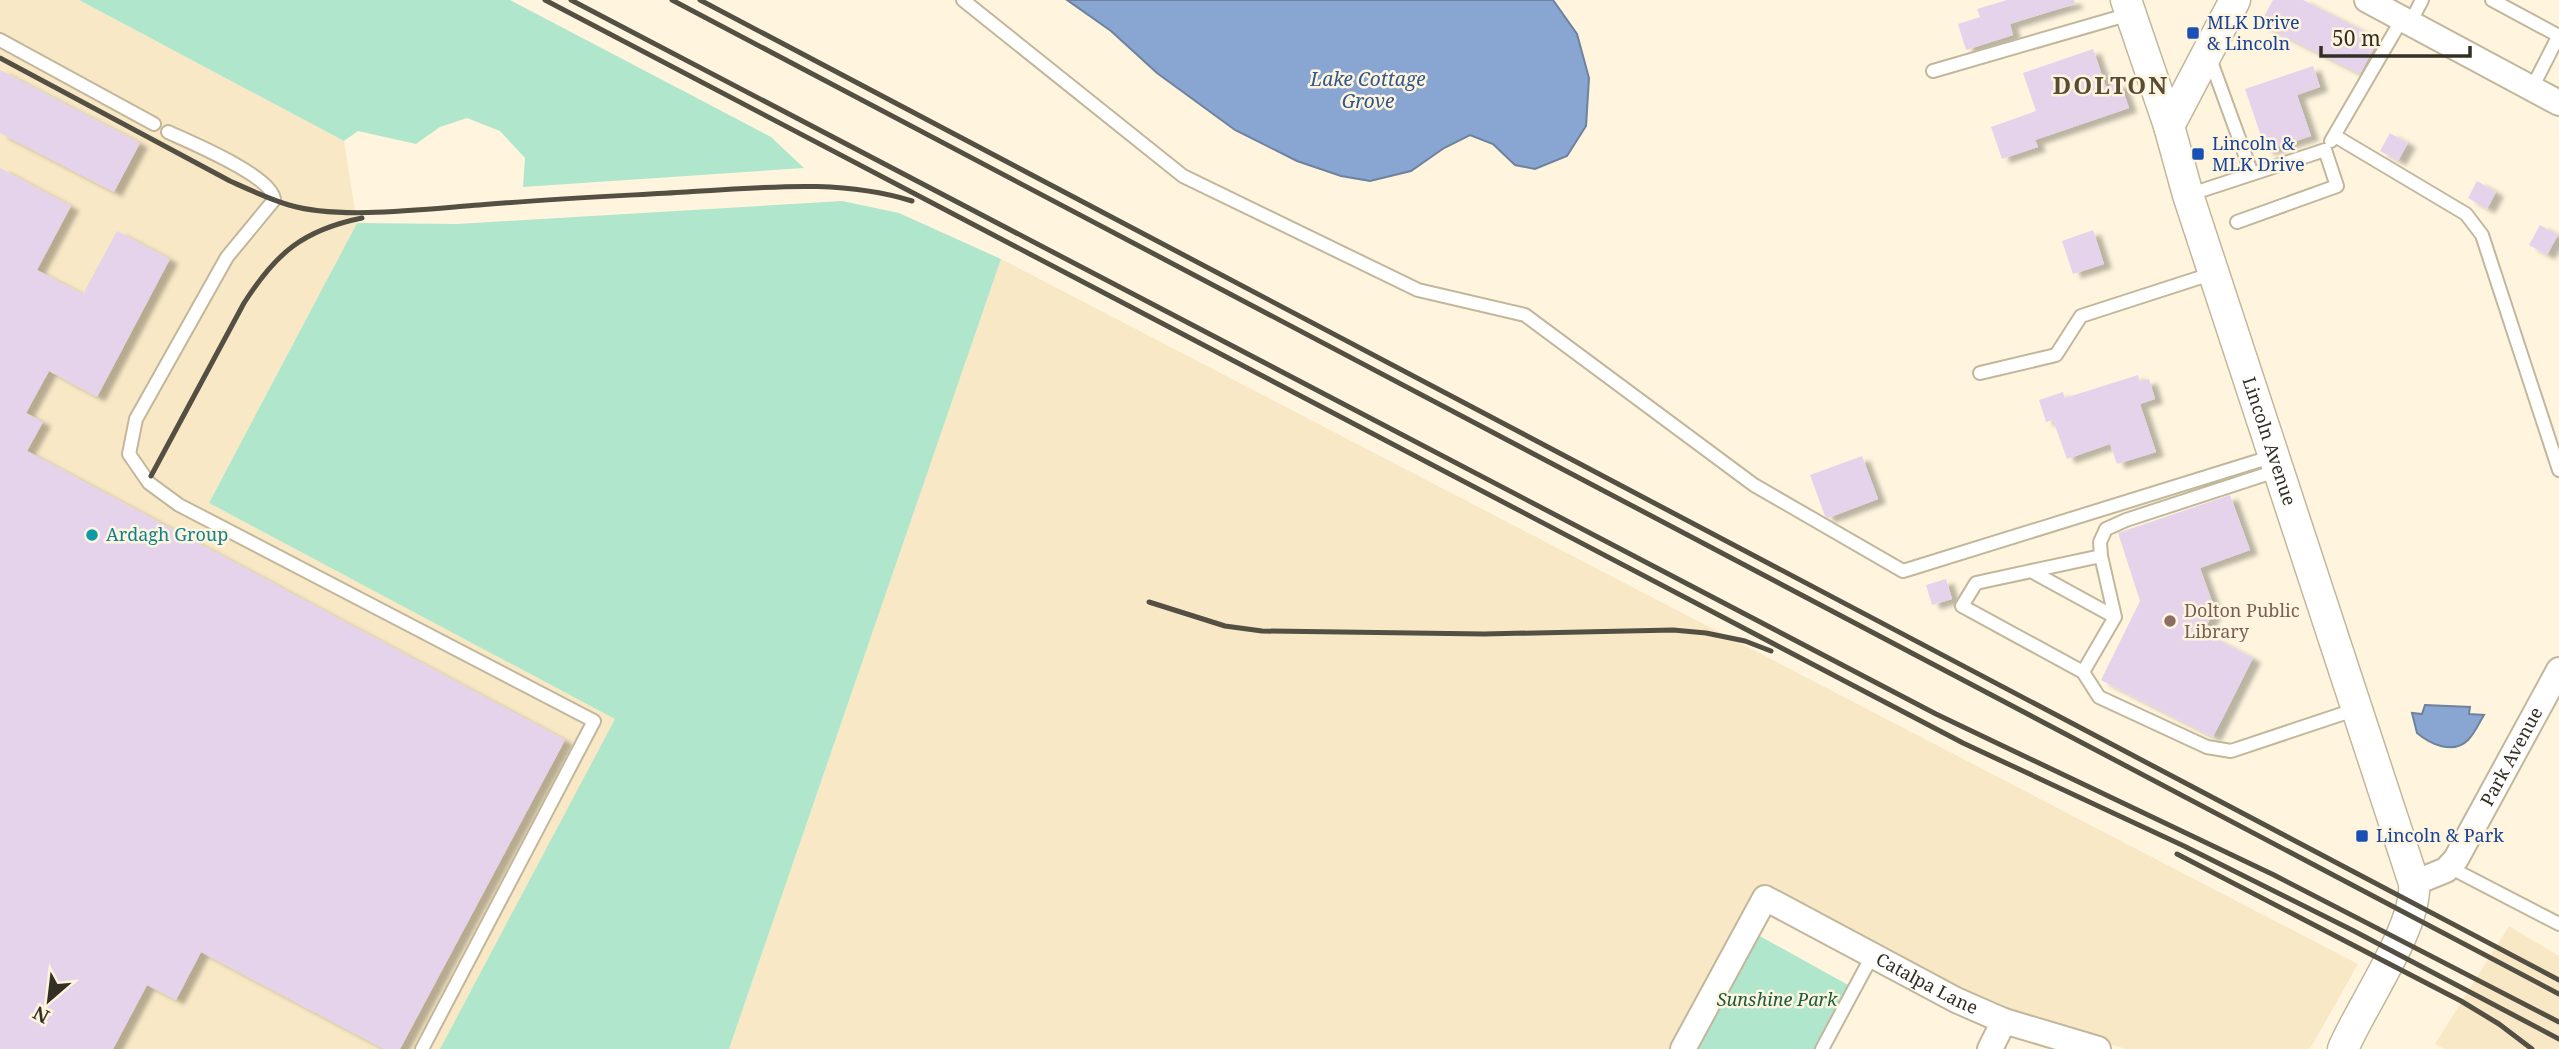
<svg xmlns="http://www.w3.org/2000/svg" width="2559" height="1049" viewBox="0 0 2559 1049" font-family="'Noto Serif',serif">
  <style>
    .built { fill: #f8e8c5 }
    .green { fill: #b0e7cc }
    .water { fill: #88a6d1; stroke: #6e829d; stroke-width: 2 }
    .building { fill: #e5d3ec; filter: url(#shadow) }
    .lines { fill: none; stroke-linecap: round; stroke-linejoin: round }
    .service-casing { stroke: #c2b79b; stroke-width: 16 }
    .minor-casing { stroke: #c2b79b; stroke-width: 28 }
    .tertiary-casing { stroke: #c2b79b; stroke-width: 33 }
    .service { stroke: #fff; stroke-width: 12 }
    .minor { stroke: #fff; stroke-width: 24 }
    .tertiary { stroke: #fff; stroke-width: 30 }
    .rail { stroke: #544f43; stroke-width: 5 }
    .transit-dot { fill: #1a4fb4; stroke: #fff5de; stroke-width: 2.5 }
    .culture-dot { fill: #0f9aa8; stroke: #fff5de; stroke-width: 2.5 }
    .education-dot { fill: #8d6e63; stroke: #fff5de; stroke-width: 2.5 }
    .labels { text-anchor: middle; stroke-width: 5; stroke-linejoin: round; paint-order: stroke }
    .transit-label { font-size: 18px; fill: #164399; stroke: #fff5de; text-anchor: start }
    .street-label { font-size: 18px; fill: #332f24; stroke: #fff5de }
    .culture-label { font-size: 18px; fill: #0d838f; stroke: #fff5de; text-anchor: start }
    .education-label { font-size: 18px; fill: #785e54; stroke: #fff5de; text-anchor: start }
    .park-label { font-size: 18px; font-style: italic; fill: #175c42; stroke: #fff5de }
    .water-label { font-size: 19px; font-style: italic; fill: #2f578d; stroke: #fff5de }
    .district-label { font-size: 24px; font-weight: bold; letter-spacing: 2px; fill: #574d35; stroke: #fff5de }
  </style>
  <defs>
    <filter id="shadow"><feDropShadow dx="8" dy="4.5" stdDeviation="2" flood-color="#0004"/></filter>
  </defs>
  <rect width="100%" height="100%" fill="#fff5de"/>
  <path class="built" d="M0,0H79L344,141L357,223L209,503L616,719L440,1049H0Z
    M1001,259L2358,964L2310,1049H2126L2062,1030L1981,1002L1777,897L1698,1049H729Z
    M2509,926L2559,956V1049H2444L2435,1044Z"/>
  <path class="green" d="M79,0H510L771,137L804,168L523,187L525,158L500,131L467,118L440,127L416,144L358,131L344,141Z
    M842,201L899,213L1001,259L729,1049H440L615,719L209,503L357,223L457,224Z
    M1758,935L1850,986L1817,1049H1697Z"/>
  <path class="water" d="M1067,0H1553L1577,34L1589,78L1586,126L1567,156L1535,169L1515,165L1493,144L1470,135L1444,148L1411,171L1370,181L1341,176L1297,161L1235,130L1157,73L1111,31Z
    M2425,705L2470,707L2469,714L2484,715C2479,723 2475,733 2468,740C2453,755 2430,744 2417,733L2412,713L2422,714Z"/>
  <path class="building" d="M2007,0H2074L2075,4L2010,24L2013,35L1966,50L1958,24L1980,17L1977,9Z
    M2273,0H2303L2379,39L2360,74L2260,24Z
    M2093,49L2106,87L2120,82L2129,108L2035,140L2038,147L2002,159L1991,127L2036,111L2023,73Z
    M2313,66L2320,87L2297,95L2311,136L2266,151L2245,89Z
    M0,70L140,143L114,192L0,133Z
    M2390,133L2408,143L2398,161L2380,151Z
    M0,168L71,206L37,270L83,294L117,231L170,259L97,397L49,371L26,413L43,422L27,451L565,740L400,1049H384L201,952L176,1000L147,985L113,1049H0Z
    M2477,181L2496,192L2487,209L2468,198Z
    M2540,225L2558,235L2547,255L2529,245Z
    M2093,230L2104,264L2073,274L2062,241Z
    M2138,375L2140,382L2149,379L2155,399L2140,404L2156,452L2117,464L2110,444L2067,459L2053,420L2046,422L2039,400L2063,392L2065,398Z
    M1862,456L1878,499L1828,518L1825,516L1810,475Z
    M2230,495L2250,550L2200,568L2215,610L2203,632L2253,658L2213,737L2101,680L2140,601L2118,533Z
    M1946,579L1952,599L1932,605L1926,585Z"/>
  <g class="lines">
    <defs>
      <path id="service" d="M963,0L1183,176L1418,290L1525,315L1754,485L1903,571L2274,456
        M2492,0L2559,36
        M2410,23L2422,0
        M0,40L154,124
        M2209,56L2252,174
        M1933,71L2130,14
        M2532,88L2559,35
        M168,132C190,142 274,177 274,200L227,257L136,419L129,454L149,483L179,505L594,721L422,1049
        M2335,136L2466,214L2482,235L2559,470
        M2331,141L2402,19
        M2188,195L2325,150L2337,186L2237,222
        M1980,373L2056,355L2081,316L2214,273
        M2279,470L2126,520L2106,529L2100,542L2101,556L1976,583L1962,606L2083,672L2099,697L2207,747L2231,751L2357,709
        M2031,571L2115,617
        M2083,672L2115,617L2101,556
        M2449,867L2559,924
        M1822,1049L1872,956"/>
      <g id="minor">
        <path d="M2367,0L2559,103"/>
        <path id="s1" d="M2414,883L2446,870L2456,859L2559,670"/>
        <path id="s2" d="M1683,1049L1765,898L1956,1000L2004,1021L2098,1049"/>
        <path d="M1990,1049L2004,1021"/>
      </g>
      <g id="tertiary">
        <path id="s3" d="M2126,0L2169,126L2188,195L2414,883C2418,926 2361,1006 2343,1049"/>
        <path d="M2169,126L2235,0"/>
      </g>
    </defs>
    <use href="#service" class="service-casing"/>
    <use href="#minor" class="minor-casing"/>
    <use href="#tertiary" class="tertiary-casing"/>
    <use href="#service" class="service"/>
    <use href="#minor" class="minor"/>
    <use href="#tertiary" class="tertiary"/>
    <path class="rail" d="M545,0L1963,743L2184,846L2354,931L2559,1039
      M571,0L1936,714L2274,875L2559,1022
      M672,0L2559,994
      M700,0L2559,980
      M0,58L230,181C250,190 269,199 289,205C338,220 427,209 479,205C548,199 617,196 686,192C763,188 837,178 912,201
      M151,476L244,303C276,253 303,230 362,218
      M1149,602L1225,626L1262,631L1484,634L1673,630L1706,633L1745,641L1771,651
      M2177,854L2461,1001L2499,1024L2532,1049"/>
  </g>
  <g class="transit-dot">
    <rect x="2186" y="26" width="14" height="14" rx="3.5"/>
    <rect x="2191" y="147" width="14" height="14" rx="3.5"/>
    <rect x="2355" y="829" width="14" height="14" rx="3.5"/>
  </g>
  <circle class="culture-dot" cx="92" cy="535" r="7"/>
  <circle class="education-dot" cx="2170" cy="621" r="7"/>
  <g class="labels">
    <g class="transit-label">
      <text x="2207" y="29">MLK Drive<tspan x="2207" dy="21">&amp; Lincoln</tspan></text>
      <text x="2212" y="150">Lincoln &amp;<tspan x="2212" dy="21">MLK Drive</tspan></text>
      <text x="2376" y="842">Lincoln &amp; Park</text>
    </g>
    <g class="street-label">
      <text dy="6" stroke="none"><textPath href="#s3" startOffset="464">Lincoln Avenue</textPath></text>
      <text dy="6" stroke="none"><textPath href="#s1" startOffset="166">Park Avenue</textPath></text>
      <text dy="6" stroke="none"><textPath href="#s2" startOffset="355">Catalpa Lane</textPath></text>
    </g>
    <g class="culture-label">
      <text x="106" y="541">Ardagh Group</text>
    </g>
    <g class="education-label">
      <text x="2184" y="617">Dolton Public<tspan x="2184" dy="21">Library</tspan></text>
    </g>
    <g class="park-label">
      <text x="1777" y="1006">Sunshine Park</text>
    </g>
    <g class="water-label">
      <text x="1368" y="86">Lake Cottage<tspan x="1368" dy="22">Grove</tspan></text>
    </g>
    <g class="district-label">
      <text x="2111" y="94">DOLTON</text>
    </g>
  </g>
  <g transform="translate(49 1000) rotate(208)" stroke="#fff5de" stroke-width="5" paint-order="stroke">
  <path d="M0-5L12 26L0 18L-12 26Z" fill="#332f24"/>
  <text y="-10" font-size="19" font-weight="bold" text-anchor="middle" fill="#332f24">N</text>
  </g>
  <path d="M2321 46v10h149v-10" fill="none" stroke="#332f24" stroke-width="3.5"/>
  <text x="2332" y="46" font-size="21" fill="#332f24" stroke="#fff5de" stroke-width="5" paint-order="stroke">50 m</text>
</svg>
